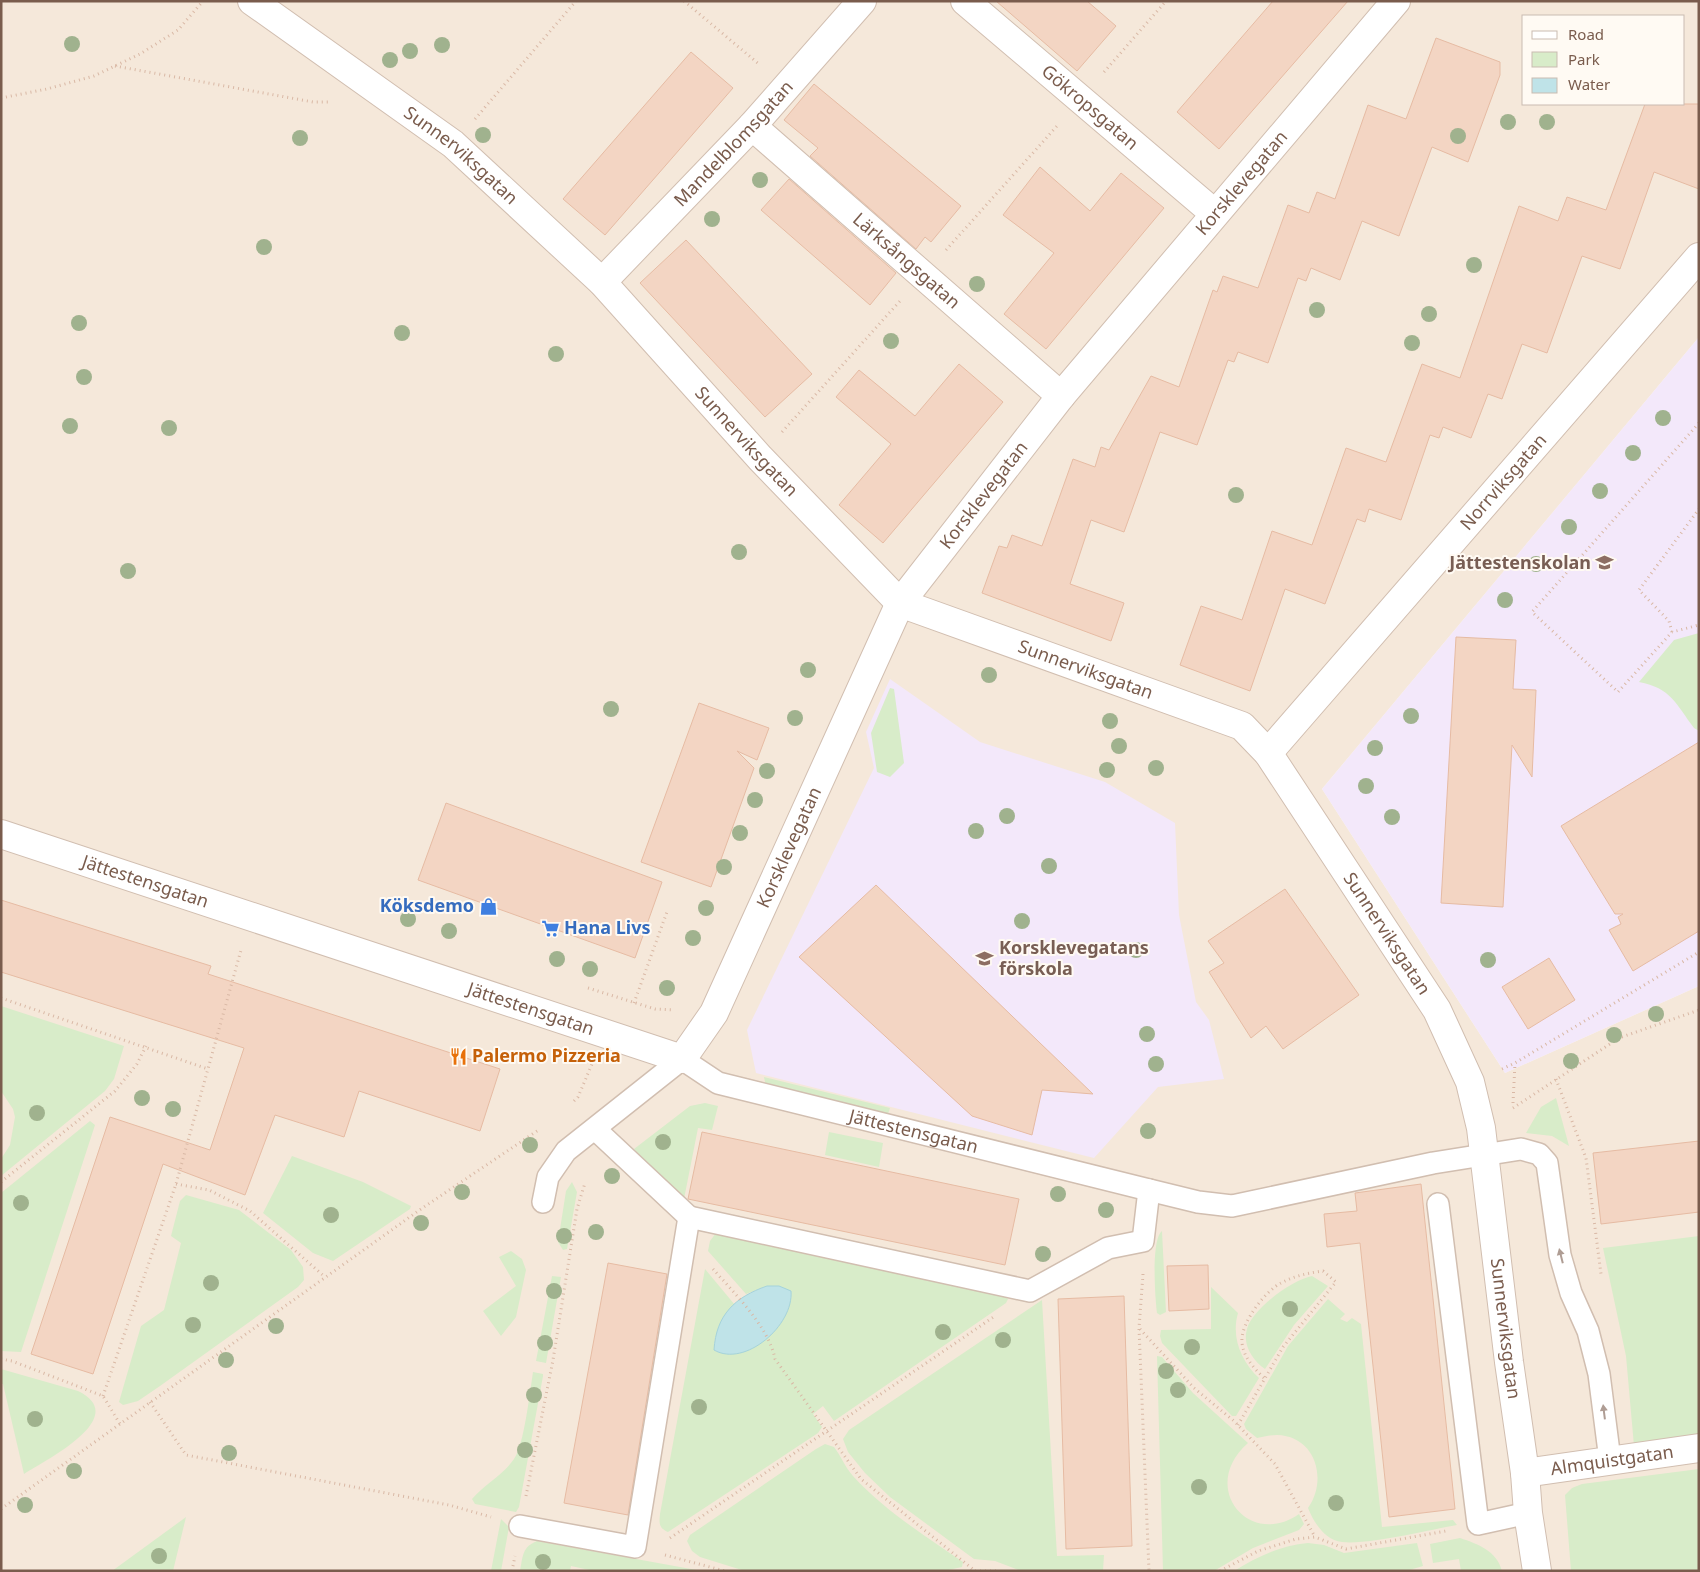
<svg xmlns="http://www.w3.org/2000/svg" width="1700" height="1572" viewBox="0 0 1700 1572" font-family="'Noto Sans',sans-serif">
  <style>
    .residential { fill: #f5e8da; fill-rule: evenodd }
    .education { fill: #f3e8fa }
    .green { fill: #d8ecc9 }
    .water { fill: #bfe3e8; stroke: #a5d3da }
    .building { fill: #f3d5c3; stroke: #e6bba3 }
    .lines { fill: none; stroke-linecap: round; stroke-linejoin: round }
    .service-casing { stroke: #d1beb0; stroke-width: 24 }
    .minor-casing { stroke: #d1beb0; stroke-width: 30 }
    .path { stroke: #d9b8a5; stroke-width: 3; stroke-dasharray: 1 4; stroke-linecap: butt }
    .service { stroke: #fff; stroke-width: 21 }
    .minor { stroke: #fff; stroke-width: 28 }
    .tree { fill: #a0b28e }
    .oneway { fill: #af9d94 }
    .labels { text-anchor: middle; stroke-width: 4; stroke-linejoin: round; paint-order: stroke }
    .street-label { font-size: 18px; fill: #7a5c4d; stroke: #fffaf3 }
    .education-label { font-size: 18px; font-weight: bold; fill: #785e54; stroke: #fffaf3; text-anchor: end }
    .shop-label { font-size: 18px; font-weight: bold; fill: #366cbe; stroke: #fffaf3; text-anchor: end }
    .food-label { font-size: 18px; font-weight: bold; fill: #c56008; stroke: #fffaf3; text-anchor: start }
  </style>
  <rect width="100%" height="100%" fill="#fdf6ec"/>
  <path class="residential" d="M1,1H1699V337L1322,789L1505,1073L1699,986V1571H1ZM1524,16H1684V104H1524Z"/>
  <path class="education" d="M1699,337V986L1505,1073L1322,789Z
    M890,679L980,742L1105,782L1175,823L1179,915L1196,1002L1209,1020L1224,1079L1158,1087L1094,1158L756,1073L747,1030L874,768L866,732Z"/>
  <path class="green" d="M1699,633V731L1694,728C1676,704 1671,688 1639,682L1674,640Z
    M890,688L894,689L904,763L890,777L877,772L871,733Z
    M1,1006L124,1046L114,1079L105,1091L1,1176V1159L10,1145L15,1117L13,1109L1,1091Z
    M764,1077L890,1108L888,1114L766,1087Z
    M1556,1098L1569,1146L1552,1136L1526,1133L1541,1107Z
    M705,1103L718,1106L712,1130L698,1128L684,1199H681L634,1149L690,1106Z
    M90,1121L95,1125L21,1352L1,1351V1193Z
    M829,1132L883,1143L879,1167L825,1155Z
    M292,1156L363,1182L411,1206L410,1209L333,1261L313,1253L263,1213Z
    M572,1182L577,1192L567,1249L563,1250L558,1242L566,1191Z
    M186,1195L239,1210L291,1250L303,1267L304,1280L298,1287L160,1386L138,1401L123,1405L119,1402L141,1326L164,1310L181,1243L171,1236L180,1201Z
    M1162,1231L1166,1312L1160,1315L1157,1313C1155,1298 1151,1239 1162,1231Z
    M716,1233L1004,1295L1008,1299L1006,1303L834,1421L823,1406L813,1414L822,1427L818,1433L668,1532C659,1528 659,1524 660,1514L705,1269L735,1305L715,1338L714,1349L717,1352L767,1286L746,1294L708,1251L710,1241Z
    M1699,1236V1436L1634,1446L1626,1356L1603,1248Z
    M511,1251L522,1259L526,1270L516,1317L501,1336L483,1311L516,1286L499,1257Z
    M552,1276L561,1277L546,1363L536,1361Z
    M1312,1276L1328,1286L1294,1325L1265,1369C1253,1361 1242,1345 1247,1329C1252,1309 1292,1280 1312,1276Z
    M1211,1287L1238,1313C1231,1337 1241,1361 1259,1378L1236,1416H1232L1162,1343L1160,1336L1161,1330L1211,1329Z
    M1328,1299L1345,1314L1340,1319L1347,1322L1352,1318L1361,1324L1382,1527L1453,1520L1457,1525C1428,1530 1369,1545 1342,1542C1325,1540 1314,1523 1308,1508C1328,1480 1316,1436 1277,1435C1270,1435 1263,1437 1257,1438L1246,1429L1244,1424L1288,1346Z
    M1042,1300L1057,1556L1104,1555L1103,1571H1021L995,1561L974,1559L890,1497L865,1473L848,1452L843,1439L849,1430Z
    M1157,1356L1162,1357L1193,1393L1248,1443C1198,1487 1249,1549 1299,1514L1304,1524L1299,1530L1253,1548L1214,1571H1163Z
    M1,1369L78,1391C132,1417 46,1460 24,1474L3,1384H1Z
    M533,1372L543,1374V1376L519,1507L516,1512L475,1504L472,1499C485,1484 503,1475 514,1459C524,1446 530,1391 533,1372Z
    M825,1444L834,1447C841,1456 845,1467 853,1476C884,1510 925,1536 963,1562L962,1567L944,1571H745L700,1557L692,1551L687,1541L690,1535L816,1449Z
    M1699,1469V1571H1571L1565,1495L1572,1488L1582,1484Z
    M186,1517L173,1571H112L182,1520Z
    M501,1519L509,1527L501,1571H491Z
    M1460,1538C1478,1544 1497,1551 1502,1571H1461L1459,1559L1433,1563L1430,1544Z
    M537,1541L702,1571H594L571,1566L570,1571H520C523,1556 522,1547 537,1541Z
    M1308,1543L1324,1545L1344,1553L1417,1543L1423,1566L1406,1571H1234C1257,1557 1281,1545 1308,1543Z"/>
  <path class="water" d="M767,1286H779L791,1291C794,1325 745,1368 714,1350C716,1315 735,1297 767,1286Z"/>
  <path class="building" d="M996,1H1087L1116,26L1077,71Z
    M1273,1H1348L1219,149L1177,112Z
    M1436,38L1500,62V75L1468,162L1432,147L1399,236L1362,221L1340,280L1311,268L1306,281L1298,278L1268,363L1238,352L1234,362L1228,360L1197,445L1160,432L1124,532L1091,520L1070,584L1124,603L1111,641L982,593L999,546L1007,548L1012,535L1042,546L1073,459L1095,467L1101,447L1109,450L1151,376L1179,387L1213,290L1217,292L1223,276L1258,288L1288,205L1309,213L1317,192L1335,199L1368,105L1406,119Z
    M691,52L733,88L605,235L563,199Z
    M814,84L961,206L931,242L925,237L916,249L810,156L818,148L784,120Z
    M1645,104H1699V189L1654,172L1620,269L1582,256L1547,353L1522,344L1502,399L1488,394L1471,438L1443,427L1439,438L1430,435L1401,520L1369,509L1365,522L1357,519L1325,604L1285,589L1250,691L1180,665L1201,606L1242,620L1272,531L1312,545L1346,448L1386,462L1422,364L1460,378L1519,206L1558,221L1567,197L1606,210Z
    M1040,167L1090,211L1121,173L1164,208L1046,349L1004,314L1054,253L1003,215Z
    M789,179L896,273L870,305L761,210Z
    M686,240L812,374L765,417L640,283Z
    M959,364L1003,402L883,543L839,505L891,444L836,397L859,370L915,416Z
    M1456,637L1516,640L1513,689L1536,690L1532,777L1512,745L1503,907L1441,903Z
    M699,703L769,728L757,760L737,751L754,768L711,887L641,862Z
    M1699,742V931L1633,971L1609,930L1621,924L1618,917L1623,914H1615L1561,826Z
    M446,803L662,882L635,958L418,880Z
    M876,885L1093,1094L1042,1090L1032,1135L972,1116L799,957Z
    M1285,889L1359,995L1283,1049L1266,1026L1251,1038L1209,972L1224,963L1208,941Z
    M1,900L211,966L208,974L500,1069L480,1131L359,1091L344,1137L275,1115L245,1195L163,1164L93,1374L31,1354L110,1117L210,1150L244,1048L1,972Z
    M1549,958L1575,1000L1528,1029L1502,987Z
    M702,1132L1019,1199L1005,1265L688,1199Z
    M1699,1141V1212L1601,1224L1593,1153Z
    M1421,1184L1455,1509L1389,1517L1360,1243L1327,1247L1324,1214L1357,1211L1355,1193Z
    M608,1263L667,1274L628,1515L564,1503Z
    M1208,1265L1209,1309L1169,1311L1167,1266Z
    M1124,1296L1132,1546L1066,1549L1058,1299Z"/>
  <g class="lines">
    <defs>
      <g id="service">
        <path d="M595,1129L689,1217"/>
        <path id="s1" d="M543,1202L548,1177L566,1151L682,1059L718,1083L1149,1190L1198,1202L1232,1206L1433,1163L1521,1149L1539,1154L1547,1163L1560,1255L1571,1293L1588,1331L1599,1374L1610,1460"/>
        <path d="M1438,1204L1478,1524L1528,1513"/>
        <path d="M520,1526L635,1547L689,1217L1030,1291L1108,1248L1143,1241L1149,1190"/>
      </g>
      <g id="minor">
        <path id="s2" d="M252,1L453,144L602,282L760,458L900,603L1242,726L1268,753L1437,1010L1470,1082L1481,1128L1509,1362L1525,1473L1528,1513L1537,1571"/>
        <path id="s3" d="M965,1L1214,213"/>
        <path id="s4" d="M752,126L1061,396"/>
        <path id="s5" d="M602,282L752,126L862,1"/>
        <path id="s6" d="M1268,753L1699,257"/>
        <path id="s7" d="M1,834L682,1059L714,1013L900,603L1061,396L1396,1"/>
        <path id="s8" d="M1525,1473L1699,1448"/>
      </g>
    </defs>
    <use href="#service" class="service-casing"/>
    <use href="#minor" class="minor-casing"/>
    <path class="path" d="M684,1L760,65
      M115,66L313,102H331
      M1104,72L1166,1
      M1,98L47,89L94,76L140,54L178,30L203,1
      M475,119L576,1
      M946,250L1057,126
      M1699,423L1532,612L1618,692L1672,632L1699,625
      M782,432L900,301
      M1672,632L1669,621L1639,590L1699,509
      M588,988L655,1009L674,1010
      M1,998L208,1069
      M634,1003L668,909
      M1502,1069L1515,1063L1699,952
      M1556,1079L1586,1158L1601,1274
      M574,1101L578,1097L592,1064
      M1513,1103L1515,1063
      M1513,1108L1619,1038L1699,1010
      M1,1182L115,1091L137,1064L146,1046
      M176,1184L209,1190L250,1211L325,1277
      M713,1269C734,1293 769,1327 775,1359L861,1479L974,1570
      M1143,1274L1139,1328L1149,1571
      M1140,1329L1194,1388L1234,1421L1275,1464L1315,1537
      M1,1359L12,1361L103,1396L120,1424
      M103,1396L176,1184L241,950
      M150,1402L186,1455L449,1505L491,1517
      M1238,1425L1283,1347L1336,1282L1323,1271C1308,1273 1294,1276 1281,1283C1265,1291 1240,1324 1242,1342C1243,1357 1254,1368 1264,1378
      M526,1496L553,1360L577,1209L585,1183
      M1,1509L421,1209L540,1129
      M670,1538L995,1316
      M665,1555L725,1571
      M512,1571L515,1556
      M970,1571H997
      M1220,1571L1258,1551L1296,1539L1315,1537L1346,1549L1446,1531"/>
    <use href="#service" class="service"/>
    <use href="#minor" class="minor"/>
  </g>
  <g class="tree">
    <circle cx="72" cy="44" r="8"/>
    <circle cx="442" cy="45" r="8"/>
    <circle cx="410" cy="51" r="8"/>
    <circle cx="390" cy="60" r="8"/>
    <circle cx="1508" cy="122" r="8"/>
    <circle cx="1547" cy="122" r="8"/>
    <circle cx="483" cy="135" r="8"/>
    <circle cx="1458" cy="136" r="8"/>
    <circle cx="300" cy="138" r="8"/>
    <circle cx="760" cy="180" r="8"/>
    <circle cx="712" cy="219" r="8"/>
    <circle cx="264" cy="247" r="8"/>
    <circle cx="1474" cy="265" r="8"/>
    <circle cx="977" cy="284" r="8"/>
    <circle cx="1317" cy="310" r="8"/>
    <circle cx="1429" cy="314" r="8"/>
    <circle cx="79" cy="323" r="8"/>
    <circle cx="402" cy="333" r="8"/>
    <circle cx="891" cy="341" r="8"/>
    <circle cx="1412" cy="343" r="8"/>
    <circle cx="556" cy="354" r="8"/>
    <circle cx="84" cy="377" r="8"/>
    <circle cx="1663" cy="418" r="8"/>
    <circle cx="70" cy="426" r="8"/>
    <circle cx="169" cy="428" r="8"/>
    <circle cx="1633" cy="453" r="8"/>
    <circle cx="1600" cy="491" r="8"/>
    <circle cx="1236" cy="495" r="8"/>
    <circle cx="1569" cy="527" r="8"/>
    <circle cx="739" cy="552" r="8"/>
    <circle cx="1536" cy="564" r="8"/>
    <circle cx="128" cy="571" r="8"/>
    <circle cx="1505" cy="600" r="8"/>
    <circle cx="808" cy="670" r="8"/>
    <circle cx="989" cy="675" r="8"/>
    <circle cx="611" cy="709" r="8"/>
    <circle cx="1411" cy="716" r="8"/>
    <circle cx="795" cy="718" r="8"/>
    <circle cx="1110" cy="721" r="8"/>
    <circle cx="1119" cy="746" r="8"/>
    <circle cx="1375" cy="748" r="8"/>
    <circle cx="1156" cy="768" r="8"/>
    <circle cx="1107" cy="770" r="8"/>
    <circle cx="767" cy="771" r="8"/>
    <circle cx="1366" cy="786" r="8"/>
    <circle cx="755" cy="800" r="8"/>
    <circle cx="1007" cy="816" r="8"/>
    <circle cx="1392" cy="817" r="8"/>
    <circle cx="976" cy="831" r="8"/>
    <circle cx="740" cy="833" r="8"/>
    <circle cx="1049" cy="866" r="8"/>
    <circle cx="724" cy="867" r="8"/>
    <circle cx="706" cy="908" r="8"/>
    <circle cx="408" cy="919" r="8"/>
    <circle cx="1022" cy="921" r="8"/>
    <circle cx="449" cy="931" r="8"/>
    <circle cx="693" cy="938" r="8"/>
    <circle cx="1136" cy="950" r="8"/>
    <circle cx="557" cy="959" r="8"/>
    <circle cx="1488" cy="960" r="8"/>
    <circle cx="590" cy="969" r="8"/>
    <circle cx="667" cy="988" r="8"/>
    <circle cx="1656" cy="1014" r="8"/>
    <circle cx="1147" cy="1034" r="8"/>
    <circle cx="1614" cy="1035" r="8"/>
    <circle cx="1571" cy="1061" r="8"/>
    <circle cx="1156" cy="1064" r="8"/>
    <circle cx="142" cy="1098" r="8"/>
    <circle cx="173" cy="1109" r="8"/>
    <circle cx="37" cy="1113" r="8"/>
    <circle cx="1148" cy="1131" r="8"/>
    <circle cx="663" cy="1142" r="8"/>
    <circle cx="530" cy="1145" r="8"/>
    <circle cx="612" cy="1176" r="8"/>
    <circle cx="462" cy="1192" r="8"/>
    <circle cx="1058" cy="1194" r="8"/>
    <circle cx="21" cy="1203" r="8"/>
    <circle cx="1106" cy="1210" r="8"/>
    <circle cx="331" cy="1215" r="8"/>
    <circle cx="421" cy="1223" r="8"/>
    <circle cx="596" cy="1232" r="8"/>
    <circle cx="564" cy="1236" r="8"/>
    <circle cx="1043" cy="1254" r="8"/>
    <circle cx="211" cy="1283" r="8"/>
    <circle cx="554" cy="1291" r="8"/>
    <circle cx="1290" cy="1309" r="8"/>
    <circle cx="193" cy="1325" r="8"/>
    <circle cx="276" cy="1326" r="8"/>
    <circle cx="943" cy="1332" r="8"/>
    <circle cx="1003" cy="1340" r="8"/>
    <circle cx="545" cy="1343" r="8"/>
    <circle cx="1192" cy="1347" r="8"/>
    <circle cx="226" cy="1360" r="8"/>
    <circle cx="1166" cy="1371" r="8"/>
    <circle cx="1178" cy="1390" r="8"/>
    <circle cx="534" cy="1395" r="8"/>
    <circle cx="699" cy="1407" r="8"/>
    <circle cx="35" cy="1419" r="8"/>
    <circle cx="525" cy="1450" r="8"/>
    <circle cx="229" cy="1453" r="8"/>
    <circle cx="74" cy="1471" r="8"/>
    <circle cx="1199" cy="1487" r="8"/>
    <circle cx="1336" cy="1503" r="8"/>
    <circle cx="25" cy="1505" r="8"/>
    <circle cx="159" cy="1556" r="8"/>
    <circle cx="543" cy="1562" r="8"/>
  </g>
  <defs><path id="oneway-solid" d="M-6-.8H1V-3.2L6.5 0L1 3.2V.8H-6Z" transform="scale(1.25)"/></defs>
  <g class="oneway">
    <use href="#oneway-solid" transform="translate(1561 1256) rotate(-104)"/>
    <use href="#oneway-solid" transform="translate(1604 1412) rotate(-97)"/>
  </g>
  <defs>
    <symbol id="school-bare" viewBox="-9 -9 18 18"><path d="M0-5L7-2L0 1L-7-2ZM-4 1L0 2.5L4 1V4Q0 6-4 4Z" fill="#8d6e63" stroke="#fffaf3" stroke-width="2.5" paint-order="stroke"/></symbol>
    <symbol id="shop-bare" viewBox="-9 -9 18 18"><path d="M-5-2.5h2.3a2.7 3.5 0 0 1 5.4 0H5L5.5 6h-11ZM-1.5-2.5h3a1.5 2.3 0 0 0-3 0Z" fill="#3f7fe0" stroke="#fffaf3" stroke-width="2.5" paint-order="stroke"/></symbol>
    <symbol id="supermarket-bare" viewBox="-9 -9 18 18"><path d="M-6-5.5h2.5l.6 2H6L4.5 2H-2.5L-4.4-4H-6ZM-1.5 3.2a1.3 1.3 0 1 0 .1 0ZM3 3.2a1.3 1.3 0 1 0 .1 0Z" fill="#3f7fe0" stroke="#fffaf3" stroke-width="2.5" paint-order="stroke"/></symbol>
    <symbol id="restaurant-bare" viewBox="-9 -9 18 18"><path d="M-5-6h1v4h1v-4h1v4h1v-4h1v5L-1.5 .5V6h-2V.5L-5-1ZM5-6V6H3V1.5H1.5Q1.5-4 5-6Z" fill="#e8710a" stroke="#fffaf3" stroke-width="2.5" paint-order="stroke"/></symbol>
  </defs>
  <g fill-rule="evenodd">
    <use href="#school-bare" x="1592" y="550" width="25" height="25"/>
    <use href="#shop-bare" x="476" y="894" width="25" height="25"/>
    <use href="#supermarket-bare" x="538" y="916" width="25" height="25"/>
    <use href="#school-bare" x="972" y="946" width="25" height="25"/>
    <use href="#restaurant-bare" x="446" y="1044" width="25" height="25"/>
  </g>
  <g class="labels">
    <g class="street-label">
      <text dy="6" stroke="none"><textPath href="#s3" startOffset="164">Gökropsgatan</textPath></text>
      <text dy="6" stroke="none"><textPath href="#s5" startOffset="191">Mandelblomsgatan</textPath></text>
      <text dy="6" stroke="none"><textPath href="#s2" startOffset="260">Sunnerviksgatan</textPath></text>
      <text dy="6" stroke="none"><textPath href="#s7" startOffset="1765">Korsklevegatan</textPath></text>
      <text dy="6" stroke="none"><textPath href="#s4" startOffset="205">Lärksångsgatan</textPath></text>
      <text dy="6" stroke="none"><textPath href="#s2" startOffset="665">Sunnerviksgatan</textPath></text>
      <text dy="6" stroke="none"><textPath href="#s6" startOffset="359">Norrviksgatan</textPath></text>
      <text dy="6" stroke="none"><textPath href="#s7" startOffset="1360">Korsklevegatan</textPath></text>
      <text dy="6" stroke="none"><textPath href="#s2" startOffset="1085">Sunnerviksgatan</textPath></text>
      <text dy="6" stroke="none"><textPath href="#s7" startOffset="955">Korsklevegatan</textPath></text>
      <text dy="6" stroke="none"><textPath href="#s7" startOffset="152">Jättestensgatan</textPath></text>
      <text dy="6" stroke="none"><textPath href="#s2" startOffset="1505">Sunnerviksgatan</textPath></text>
      <text dy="6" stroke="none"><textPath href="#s7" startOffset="558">Jättestensgatan</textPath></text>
      <text dy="6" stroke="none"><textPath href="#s1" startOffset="450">Jättestensgatan</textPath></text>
      <text dy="6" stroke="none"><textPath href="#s2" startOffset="1925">Sunnerviksgatan</textPath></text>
      <text dy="6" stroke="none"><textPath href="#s8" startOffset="88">Almquistgatan</textPath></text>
    </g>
    <g class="education-label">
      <text x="1591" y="569">Jättestenskolan</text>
      <text x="999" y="954" text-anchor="start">Korsklevegatans<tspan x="999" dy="21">förskola</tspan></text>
    </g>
    <g class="shop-label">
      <text x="474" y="912">Köksdemo</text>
      <text x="564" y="934" text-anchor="start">Hana Livs</text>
    </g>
    <g class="food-label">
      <text x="472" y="1062">Palermo Pizzeria</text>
    </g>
  </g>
  <rect width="1700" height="1572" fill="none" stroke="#7a5c4d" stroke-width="5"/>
  <rect x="1522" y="15" width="162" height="90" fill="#fffaf3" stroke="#cabbb1"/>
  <rect x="1532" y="31" width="25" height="8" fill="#ffffff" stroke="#cabbb1"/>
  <text x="1568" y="40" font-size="15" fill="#7a5c4d">Road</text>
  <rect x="1532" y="52" width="25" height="15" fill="#d8ecc9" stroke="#cabbb1"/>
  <text x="1568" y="65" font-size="15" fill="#7a5c4d">Park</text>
  <rect x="1532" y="78" width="25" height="15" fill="#bfe3e8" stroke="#cabbb1"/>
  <text x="1568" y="90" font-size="15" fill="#7a5c4d">Water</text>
</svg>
